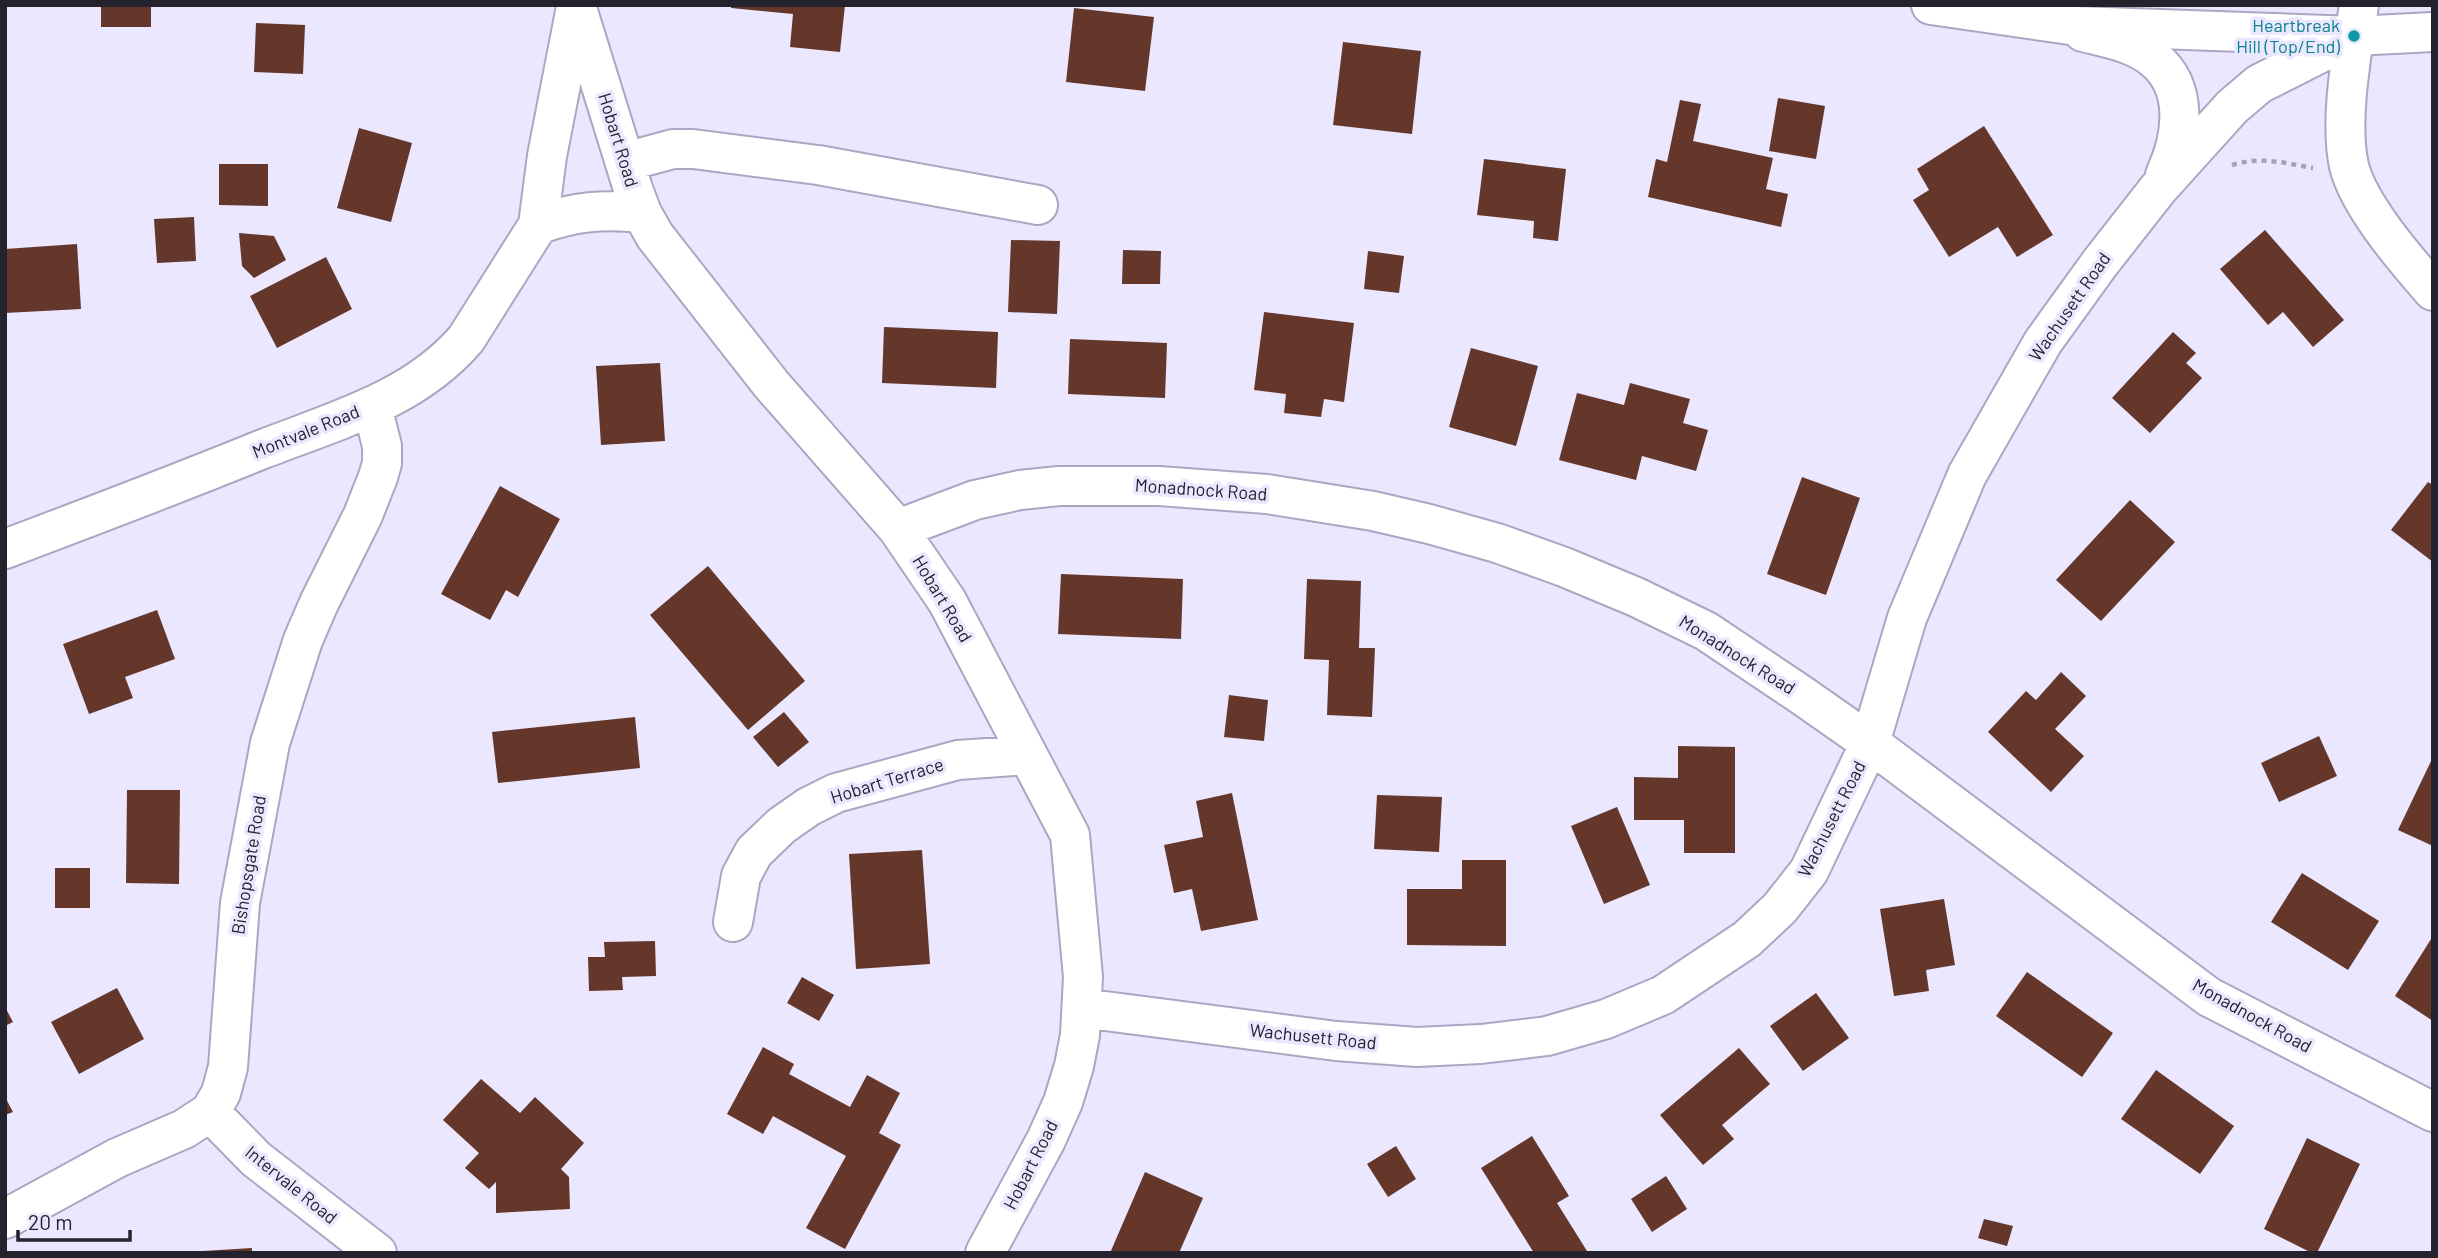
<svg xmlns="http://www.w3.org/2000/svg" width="2438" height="1258" viewBox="0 0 2438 1258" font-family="Barlow,sans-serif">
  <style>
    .building { fill: #64372a }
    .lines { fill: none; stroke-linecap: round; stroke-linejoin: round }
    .minor-casing { stroke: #aaa7c2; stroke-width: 42 }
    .primary-casing { stroke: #aaa7c2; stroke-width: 42 }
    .path { stroke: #a4a2b6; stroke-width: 4.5; stroke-dasharray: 5 5; stroke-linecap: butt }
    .minor { stroke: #fff; stroke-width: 38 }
    .primary { stroke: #fff; stroke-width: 38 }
    .culture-dot { fill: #0f9aa8; stroke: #eae7ff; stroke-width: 2.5 }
    .labels { text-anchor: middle; stroke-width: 7; stroke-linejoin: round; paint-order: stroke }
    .culture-label { font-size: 18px; fill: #0d838f; stroke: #eae7ff; text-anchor: end }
    .street-label { font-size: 18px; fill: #23222d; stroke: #eae7ff }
  </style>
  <rect width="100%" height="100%" fill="#eae7ff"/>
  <path class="building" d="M101,5H151V27H101Z
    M731,5H845L840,52L790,47L793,14L731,8Z
    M1074,8L1154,17L1145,91L1066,82Z
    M256,23L305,25L303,74L254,72Z
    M1343,42L1421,51L1412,134L1333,125Z
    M1778,98L1825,106L1816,159L1769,151Z
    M1680,100L1701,104L1693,141L1773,158L1766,189L1788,194L1781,227L1648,197L1656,159L1667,162Z
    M1984,126L2053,235L2017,257L1998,227L1949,257L1913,200L1929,190L1917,169Z
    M359,128L412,143L391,222L337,208Z
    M1484,159L1566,169L1558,241L1533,238L1534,221L1477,215Z
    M219,164H268V206L219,205Z
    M194,217L196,261L157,263L154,219Z
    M2265,230L2344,320L2313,347L2283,312L2268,325L2220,269Z
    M239,233L274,236L286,260L254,278L242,266Z
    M1011,240L1060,241L1057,314L1008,312Z
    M77,244L81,309L5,313V249Z
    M1123,250L1161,251L1160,284H1122Z
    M1368,251L1404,256L1399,293L1364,289Z
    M326,257L352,309L277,348L250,296Z
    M1264,312L1354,323L1344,402L1324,399L1321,417L1284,413L1286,394L1254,390Z
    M884,327L998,332L996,388L882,383Z
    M2173,332L2196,353L2186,363L2202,378L2150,433L2112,398Z
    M1070,339L1167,343L1165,398L1068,394Z
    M1471,348L1538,366L1516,446L1449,427Z
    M660,363L665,441L601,445L596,366Z
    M1630,383L1690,399L1683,423L1708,430L1696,471L1642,456L1636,480L1559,460L1577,393L1624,405Z
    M1802,477L1860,498L1826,595L1767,574Z
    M2428,482L2433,485V562L2391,530Z
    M500,486L560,519L518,597L506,590L490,620L441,594Z
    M2130,500L2175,542L2101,621L2056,580Z
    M708,566L805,681L748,730L650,615Z
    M1061,574L1183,579L1181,639L1058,634Z
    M1307,579L1361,581L1359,648H1375L1372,717L1327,715L1329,660L1304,659Z
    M157,610L175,659L125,677L133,698L89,714L63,644Z
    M2061,672L2086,696L2055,729L2084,756L2051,792L1988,732L2026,691L2036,700Z
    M1229,695L1268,700L1264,741L1224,737Z
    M784,712L809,742L778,767L753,737Z
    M635,717L640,768L498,783L492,732Z
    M2319,736L2337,776L2279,802L2261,763Z
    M1678,746L1735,747V853H1684V820H1634V777L1678,778Z
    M2433,757V846L2398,830Z
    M127,790H180L179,884L126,883Z
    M1232,793L1258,920L1201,931L1192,889L1174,893L1164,845L1203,837L1196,801Z
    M1377,795L1442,797L1439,852L1374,849Z
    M1617,807L1650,885L1604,904L1571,826Z
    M922,850L930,964L856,969L849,854Z
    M1462,860H1506V946L1407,945V889H1462Z
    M55,868H90V908H55Z
    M2302,873L2379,921L2348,970L2271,922Z
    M1944,899L1955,965L1926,970L1929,991L1894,996L1880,909Z
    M2433,936V1021L2395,996Z
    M655,941L656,976L622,977L623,990L589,991L588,957H605L604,942Z
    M2027,972L2113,1033L2082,1077L1996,1016Z
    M802,977L834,995L819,1021L787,1003Z
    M117,988L144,1039L79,1074L51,1022Z
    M1816,993L1849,1038L1803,1071L1770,1026Z
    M5,1007L13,1022L5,1026Z
    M763,1047L794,1064L789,1074L850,1107L867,1075L900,1093L879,1133L901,1145L845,1249L806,1228L846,1156L773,1116L763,1134L727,1114Z
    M1739,1048L1770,1084L1722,1125L1734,1139L1703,1165L1660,1115Z
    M2156,1070L2234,1126L2200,1174L2121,1119Z
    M481,1079L520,1113L535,1097L584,1143L561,1169L569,1177L570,1209L496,1213V1182L489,1189L465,1168L479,1153L443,1120Z
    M5,1097L13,1112L5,1115Z
    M1532,1136L1569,1196L1557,1203L1587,1251L1584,1253H1534L1481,1168Z
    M2307,1138L2360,1164L2317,1253H2312L2264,1229Z
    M1396,1146L1416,1179L1388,1197L1367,1164Z
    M1145,1172L1203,1198L1179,1253H1110Z
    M1666,1176L1687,1209L1652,1232L1631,1199Z
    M1984,1219L2013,1226L2007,1246L1978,1238Z
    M252,1248V1253H203V1251Z"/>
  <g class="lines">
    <defs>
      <path id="minor" d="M576,5L633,189L642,213L655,236L771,384L898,529L947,601L1070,835L1083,977L1080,1035L1074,1066L1063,1102L1046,1140L985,1253
        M2359,5C2352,53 2339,120 2349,166C2359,206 2406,260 2433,291
        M2083,32C2106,38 2136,43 2154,59C2190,88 2182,138 2165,175
        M625,162L673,149H693L818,165L1038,205
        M538,225L547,156L576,7
        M898,529L975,500L1020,490L1059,486H1159L1267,494L1373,511L1429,524L1497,543L1564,567L1636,597L1706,631L1800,694L1870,743L2209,997L2433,1112
        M5,549C90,517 174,485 258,451C331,422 413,401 466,339L538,225C573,211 605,209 642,213
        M733,922L741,876L754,852L781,826L808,807L836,793L958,760L1028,755
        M1082,1008L1336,1041L1417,1047L1481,1044L1547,1036L1606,1019L1663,995L1747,939L1780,908L1809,871L1870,743L1907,618L1967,475L2043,342L2100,263L2158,189L2232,107L2259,84L2354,36
        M210,1112L256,1159L377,1253
        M5,1219L117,1158L184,1129L210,1112L221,1093L228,1067L240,903L270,743L303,640L319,603L363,515L378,477L382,463V446L372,406"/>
      <path id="primary" d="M1931,5L2077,26L2354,36L2433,32"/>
    </defs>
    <use href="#minor" class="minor-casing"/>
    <use href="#primary" class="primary-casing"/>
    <path class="path" d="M2232,165C2260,156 2285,163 2313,168"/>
    <use href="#minor" class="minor"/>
    <use href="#primary" class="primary"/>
  </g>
  <circle class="culture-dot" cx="2354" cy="36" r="7"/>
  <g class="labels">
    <g class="culture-label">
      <text x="2340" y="32">Heartbreak<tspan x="2340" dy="21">Hill (Top/End)</tspan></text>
    </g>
    <g class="street-label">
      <text transform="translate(618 140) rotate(73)" y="6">Hobart Road</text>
      <text transform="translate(2070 307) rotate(-55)" y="6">Wachusett Road</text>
      <text transform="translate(306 432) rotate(-22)" y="6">Montvale Road</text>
      <text transform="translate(1201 490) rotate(4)" y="6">Monadnock Road</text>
      <text transform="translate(942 599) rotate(59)" y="6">Hobart Road</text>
      <text transform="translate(1737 655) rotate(32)" y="6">Monadnock Road</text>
      <text transform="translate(887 781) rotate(-17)" y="6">Hobart Terrace</text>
      <text transform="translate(1832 819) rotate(-63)" y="6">Wachusett Road</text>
      <text transform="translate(249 865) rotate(-81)" y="6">Bishopsgate Road</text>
      <text transform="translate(2252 1016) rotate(29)" y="6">Monadnock Road</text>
      <text transform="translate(1313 1037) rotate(6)" y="6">Wachusett Road</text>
      <text transform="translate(1031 1165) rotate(-63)" y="6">Hobart Road</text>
      <text transform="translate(291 1185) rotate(39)" y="6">Intervale Road</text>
    </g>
  </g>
  <rect width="2438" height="1258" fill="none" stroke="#23222d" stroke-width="14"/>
  <path d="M18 1230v10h112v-10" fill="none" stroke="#23222d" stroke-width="3.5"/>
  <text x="28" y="1230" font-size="21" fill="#23222d" stroke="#eae7ff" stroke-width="5" paint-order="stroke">20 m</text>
</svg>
